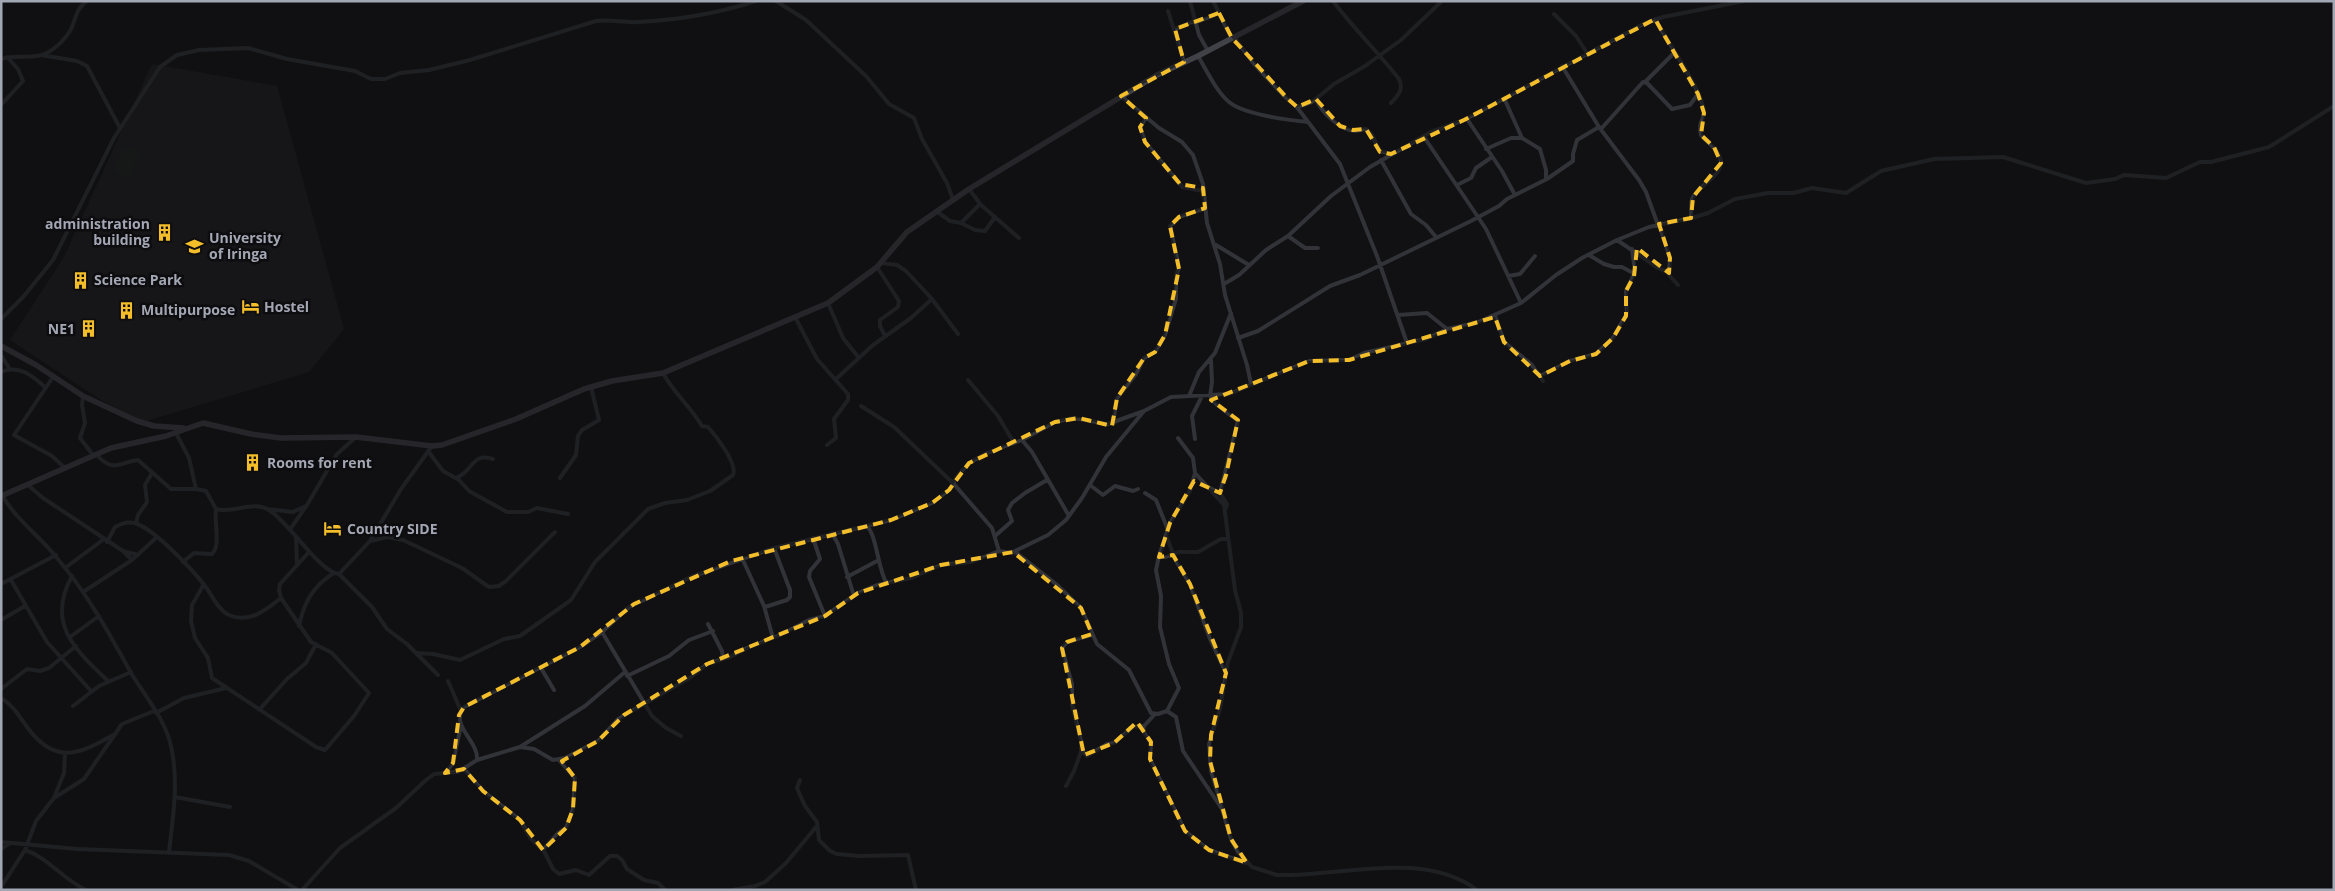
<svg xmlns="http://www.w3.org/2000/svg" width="2335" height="891" viewBox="0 0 2335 891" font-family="'Open Sans',sans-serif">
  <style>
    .built { fill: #1e1d20 }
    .green { fill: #1c231d }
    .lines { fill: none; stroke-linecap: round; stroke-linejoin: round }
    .street { stroke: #323338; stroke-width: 4 }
    .secondary { stroke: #404248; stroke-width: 5.5 }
    .marked { fill: none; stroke: #f3be29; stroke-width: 4; stroke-dasharray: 10 6; stroke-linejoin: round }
    .labels { text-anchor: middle; stroke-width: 5; stroke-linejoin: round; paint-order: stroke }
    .poi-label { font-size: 14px; font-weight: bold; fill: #a3a7b4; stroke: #0d0c0e; text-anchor: start }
  </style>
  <rect width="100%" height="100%" fill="#111113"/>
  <path class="built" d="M152,64L277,86L344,329L309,372L143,422L101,400L10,340L64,257Z"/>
  <path class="green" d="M125,146L140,153L128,178L113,170Z"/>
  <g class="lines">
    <path class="street" d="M776,1L806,20L866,76L889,104L914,118L922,139L947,183L953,200
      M1190,1L1199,35L1208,51
      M1213,1L1232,39
      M1333,1C1354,29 1378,52 1399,79C1404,89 1398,96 1391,103
      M1168,11L1184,62
      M1554,14L1576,36L1587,53
      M1655,19C1665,38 1705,94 1704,113C1703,122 1698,122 1701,135C1707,143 1715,146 1719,155C1729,174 1698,184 1692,199C1690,204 1692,212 1691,218
      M1195,23L1219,13
      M1175,29L1194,21
      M1234,37L1254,64L1283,95L1296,106H1300L1312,102L1334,84L1365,66L1401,40L1442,1
      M41,55L77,61L87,66L120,128
      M1198,56C1207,71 1216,91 1229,102C1245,115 1288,120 1308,122
      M1,59C16,54 33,60 47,53C56,48 65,39 70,31C76,20 75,9 87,1
      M1562,66L1599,127L1639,180L1646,192L1658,225
      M1645,82L1675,52
      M1121,96L1159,128L1182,142L1193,155L1203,184L1207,223L1220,264L1225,295L1247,365L1251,384
      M1504,98L1522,138L1540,149L1546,170V179
      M1316,99C1321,112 1340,130 1355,131C1359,131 1362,129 1366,129L1372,135L1380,151L1391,154
      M1,105L23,81L18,69L7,57
      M1296,106L1340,164L1377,256L1407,343
      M1146,118L1140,127L1145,142L1182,187L1203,191
      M1467,119L1502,171L1515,195
      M1601,129L1643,82L1647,83L1672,109L1690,105L1698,94
      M1424,137L1486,229L1521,303
      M1486,149L1511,138H1522
      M1381,160L1411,214L1426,225L1436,237
      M1457,185L1471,178L1476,168L1492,157
      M969,189L981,205L1019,238
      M936,211L950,221L961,223L975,230L985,231L995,217
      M961,223L980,204
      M1659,224L1670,258L1669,275L1678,285
      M1288,236L1305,248H1318
      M1617,240L1658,268L1669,273
      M1216,245L1249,265
      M1589,255L1604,264L1614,267H1622L1635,274
      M881,263L897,265L906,271L932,299L958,334
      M877,267L899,301L898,307L880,320V326L885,336
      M1508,276L1520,274L1535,256
      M1224,284L1239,275L1266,250L1288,236L1331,196L1370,167L1431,132L1464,120L1645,23L1663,17L1744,1
      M828,303L843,338L859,358
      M1398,315L1427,313L1447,329
      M1495,316L1504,342L1531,364L1543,381
      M795,317L817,359L848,394V400L834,419L836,438L827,445
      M1,319L24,296L53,260L114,138L160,67L177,55L199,50L248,48L287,59L355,71L371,79H385L400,73L429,70L470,60L596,21C611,19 624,23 638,22C677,20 719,13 756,1
      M1238,338L1258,331L1330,286L1360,275L1471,221L1499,206L1507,199L1547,179L1573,161V154L1577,140L1599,127
      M1,355L9,368
      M1211,360L1212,382L1210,396L1217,405L1238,421L1220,493
      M1,372C19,364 33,376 46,388
      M1540,376L1570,361L1596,354L1613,338L1627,313L1626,291L1635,272L1632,249
      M53,377L14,435L52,456L65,468
      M836,379L873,345L911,318L932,299
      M968,380L998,416L1014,443
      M83,396L82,405L85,423L80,438L93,455
      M1189,396L1199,372L1215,353L1231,313
      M861,406L894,427L953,483L992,528L999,551
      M1113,423L1117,398L1136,374L1144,358L1155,352L1165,335L1176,299V276L1179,267L1170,226L1179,217L1205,208
      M176,433L189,458L196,489
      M1178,438L1193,458L1195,473L1224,505L1235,590L1241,613V627L1228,662L1220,709L1209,744L1211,771L1222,807
      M1195,439L1192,416L1202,396
      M1022,440L1032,452L1069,516
      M428,451L443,471L459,480L469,491L507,512H528L537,508L568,514
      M96,454C113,474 120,462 138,460L171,489H196L206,491L216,509C233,514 253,500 269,510C289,522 319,572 339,574L370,541L401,489L432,446
      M456,478C474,471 471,452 493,459
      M560,478L576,455L578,436L582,430L599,420L591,387
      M28,485L43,498L123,551L132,560
      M1090,485L1103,495L1115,486L1133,491L1138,489
      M1206,486L1220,493L1227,504L1226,508
      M1145,493L1156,500L1168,530
      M2,495C17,521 39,535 57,558C87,593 109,633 131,673C145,696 165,719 171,746C179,782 173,816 169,852
      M267,509L293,512L306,506
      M136,523L138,515L147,502L145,485L152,473
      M866,526C876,531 878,569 886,582
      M291,528L307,505L337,454L356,437
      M832,533L838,544L854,596
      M995,536L1012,521L1008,510L1012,503L1025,493L1047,480
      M296,537L297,564
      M813,538L820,559L810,571L809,577L825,616
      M1167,538L1176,561L1190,584L1210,639L1226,673
      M370,541L388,537L403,540L462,568L489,587L499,586L506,581L555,532
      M107,542L115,527C122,523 130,521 137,524C155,530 193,570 205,586C212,595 218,610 229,615C249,624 266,610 281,598
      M123,551L138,555
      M1013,552L1048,535L1066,520L1082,498L1106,457L1144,411
      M1159,556L1166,557L1178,552H1198L1221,539H1228
      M742,558L764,606L773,638
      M183,562L194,553L212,554C221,546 214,522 216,509
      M65,568L104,539
      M339,574L372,607L387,629L407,644L438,675
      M72,576C46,623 74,649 108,681
      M847,577L877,561
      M11,580L47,642L91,691
      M1,584L56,555
      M204,584L192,605L191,621L195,638L208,658L212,678L316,747L325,750L354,716L369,693L332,653L311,642L281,598L279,590L280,584L309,552
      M83,592L132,560L157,537
      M765,607L787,600L790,597V590L774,548
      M1,620L25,606
      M708,624L722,651L723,659
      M299,626C304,602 313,586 334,573
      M602,632L652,716L666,728L681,736
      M70,637L99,616
      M417,653L433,654L460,660L504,639L520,636L571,600L595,562L648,509L665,503L687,500L710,491L733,475C738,464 716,436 708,427L702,426C690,406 673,392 663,373
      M541,668L554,690
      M627,676L669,656L689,640L713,631
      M448,681L461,711
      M1,689L27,669L40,671L49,668L76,646
      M1,698C13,705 19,716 27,727C54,764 77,756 113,735
      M73,706L99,686L131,672
      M260,709L287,679L306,663L316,644
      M1167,711L1179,688L1169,664L1160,627L1161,596L1156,570L1159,556L1170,523L1190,491L1195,473
      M156,713L184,698L226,688
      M1155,714L1144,726L1143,731L1151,743L1150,759L1185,831L1209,850L1246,863
      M520,747L585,706L625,672
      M1081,750L1087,756L1107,744L1114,743L1133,727L1144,726
      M477,760L520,747L534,749L553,760L565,758L598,741L618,719L691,677L707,664L730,657L747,648L778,636L809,620L825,616L858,593L877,585L911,578L941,565L971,562L999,551L1018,554L1056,584L1081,608L1097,644L1129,670L1151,713L1158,714L1167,711L1176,717L1183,751L1222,809L1231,839L1238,852L1252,867L1277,875C1340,877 1422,849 1477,890
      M464,769L483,791L520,820L531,839L544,851L553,869L559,874L576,870L589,875L610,856H617L622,860L627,869L644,880L658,883L665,890
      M445,773L453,763L461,725
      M800,780L797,788L805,806L817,822L819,840L830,851L837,854L859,856L908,855L916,890
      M1066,786L1074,771L1081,752V741L1072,705V684L1062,648L1067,642L1091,635
      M175,797L230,807
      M54,798L84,779L122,724L154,711
      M1,842L77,849L229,855L249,861L298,890
      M1,849L10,843
      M25,850C49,858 62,879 86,890
      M543,850L558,833L566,828L573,809L575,778L559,760
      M1,887L25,850L36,821L54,798L64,773L65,753
      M302,890L340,848L396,808L426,780L434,774L458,772L477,760C479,741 449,725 464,707L580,647L602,632L629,607L691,577L774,548L891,520L932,503L949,490L958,475L969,463L987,453L1022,440L1055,422L1073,418L1108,424L1144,411L1171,397L1229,394L1309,361L1349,360L1364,353L1426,339L1447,329L1476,323L1521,303L1556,275L1582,258L1617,240L1649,227L1692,218L1708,213L1735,199L1768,193H1793L1812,188L1846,193L1881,171L1934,159L2003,157L2086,183L2115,179L2124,175L2166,178L2200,162H2211L2269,147L2334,106
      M733,890L755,886L765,882L786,863L817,826"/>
    <path class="secondary" d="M1,346L36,365L83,396L137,421L154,426L184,428
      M1,496L111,448L166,436L203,423L251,434L281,438L356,437L432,446L442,445L516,419L584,389L612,381L663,373L828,303L877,267L907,232L969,189L1157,75L1198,56L1303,1"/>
  </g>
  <path d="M0 0H2335V891H0ZM1219,13L1232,38L1288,99L1297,107L1316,99L1340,126L1353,130L1366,129L1380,152L1391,154L1464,120L1655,19L1698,94L1704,113L1701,135L1714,147L1721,163L1693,197L1691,218L1659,224L1670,258L1669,273L1637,248L1634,276L1626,291V316L1613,338L1596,354L1570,361L1540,376L1504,342L1495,317L1349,360L1309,361L1211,400L1238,420L1226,475L1220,493L1194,481L1170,523L1159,557L1173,555L1190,584L1226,673L1211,735L1210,761L1231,839L1247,863L1209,850L1185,831L1150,759L1151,742L1137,722L1114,743L1084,755L1062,648L1067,642L1092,634L1081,608L1013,552L941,565L858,593L825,616L707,664L624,715L598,741L562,761L575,778L573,809L566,828L543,850L520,820L483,791L464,769L445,773L453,763L459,715L464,707L580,647L634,604L731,561L891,520L932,503L949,490L969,463L1055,422L1079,418L1112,426L1117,398L1144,358L1155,352L1165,335L1179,269L1170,226L1179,217L1205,208L1203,188L1180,184L1145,142L1140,127L1146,118L1121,96L1184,62L1175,29Z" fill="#111113" fill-opacity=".55" fill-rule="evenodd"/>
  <path class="marked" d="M1219,13L1232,38L1288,99L1297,107L1316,99L1340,126L1353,130L1366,129L1380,152L1391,154L1464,120L1655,19L1698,94L1704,113L1701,135L1714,147L1721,163L1693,197L1691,218L1659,224L1670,258L1669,273L1637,248L1634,276L1626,291V316L1613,338L1596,354L1570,361L1540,376L1504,342L1495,317L1349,360L1309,361L1211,400L1238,420L1226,475L1220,493L1194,481L1170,523L1159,557L1173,555L1190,584L1226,673L1211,735L1210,761L1231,839L1247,863L1209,850L1185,831L1150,759L1151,742L1137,722L1114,743L1084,755L1062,648L1067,642L1092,634L1081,608L1013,552L941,565L858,593L825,616L707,664L624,715L598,741L562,761L575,778L573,809L566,828L543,850L520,820L483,791L464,769L445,773L453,763L459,715L464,707L580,647L634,604L731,561L891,520L932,503L949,490L969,463L1055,422L1079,418L1112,426L1117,398L1144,358L1155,352L1165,335L1179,269L1170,226L1179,217L1205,208L1203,188L1180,184L1145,142L1140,127L1146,118L1121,96L1184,62L1175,29Z"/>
  <defs>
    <symbol id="building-bare" viewBox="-9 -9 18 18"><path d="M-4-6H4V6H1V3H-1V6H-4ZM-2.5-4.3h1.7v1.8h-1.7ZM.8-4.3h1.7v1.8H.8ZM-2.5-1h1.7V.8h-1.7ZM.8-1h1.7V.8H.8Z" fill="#f3be29" stroke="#0d0c0e" stroke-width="2.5" paint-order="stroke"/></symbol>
    <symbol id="university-bare" viewBox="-9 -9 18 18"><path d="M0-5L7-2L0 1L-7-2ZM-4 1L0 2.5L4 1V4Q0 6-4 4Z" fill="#f3be29" stroke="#0d0c0e" stroke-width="2.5" paint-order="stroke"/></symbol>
    <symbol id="hotel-bare" viewBox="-9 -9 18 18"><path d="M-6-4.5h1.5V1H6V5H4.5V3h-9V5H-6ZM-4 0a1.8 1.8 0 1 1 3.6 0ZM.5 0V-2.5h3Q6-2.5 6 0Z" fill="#f3be29" stroke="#0d0c0e" stroke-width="2.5" paint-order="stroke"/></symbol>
  </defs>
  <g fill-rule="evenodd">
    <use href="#building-bare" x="152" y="220" width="25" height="25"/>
    <use href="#university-bare" x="182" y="234" width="25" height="25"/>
    <use href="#building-bare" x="68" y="268" width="25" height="25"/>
    <use href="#hotel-bare" x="238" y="294" width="25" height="25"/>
    <use href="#building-bare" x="114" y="298" width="25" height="25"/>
    <use href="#building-bare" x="76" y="316" width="25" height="25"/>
    <use href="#building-bare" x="240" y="450" width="25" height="25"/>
    <use href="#hotel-bare" x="320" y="516" width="25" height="25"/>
  </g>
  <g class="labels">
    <g class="poi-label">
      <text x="150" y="229" text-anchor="end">administration<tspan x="150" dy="16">building</tspan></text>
      <text x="209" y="243">University<tspan x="209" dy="16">of Iringa</tspan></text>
      <text x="94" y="285">Science Park</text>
      <text x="264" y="312">Hostel</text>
      <text x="141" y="315">Multipurpose</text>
      <text x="75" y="334" text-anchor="end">NE1</text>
      <text x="267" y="468">Rooms for rent</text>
      <text x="347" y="534">Country SIDE</text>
    </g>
  </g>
  <rect width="2335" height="891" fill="none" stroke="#a3a7b4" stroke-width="5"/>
</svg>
